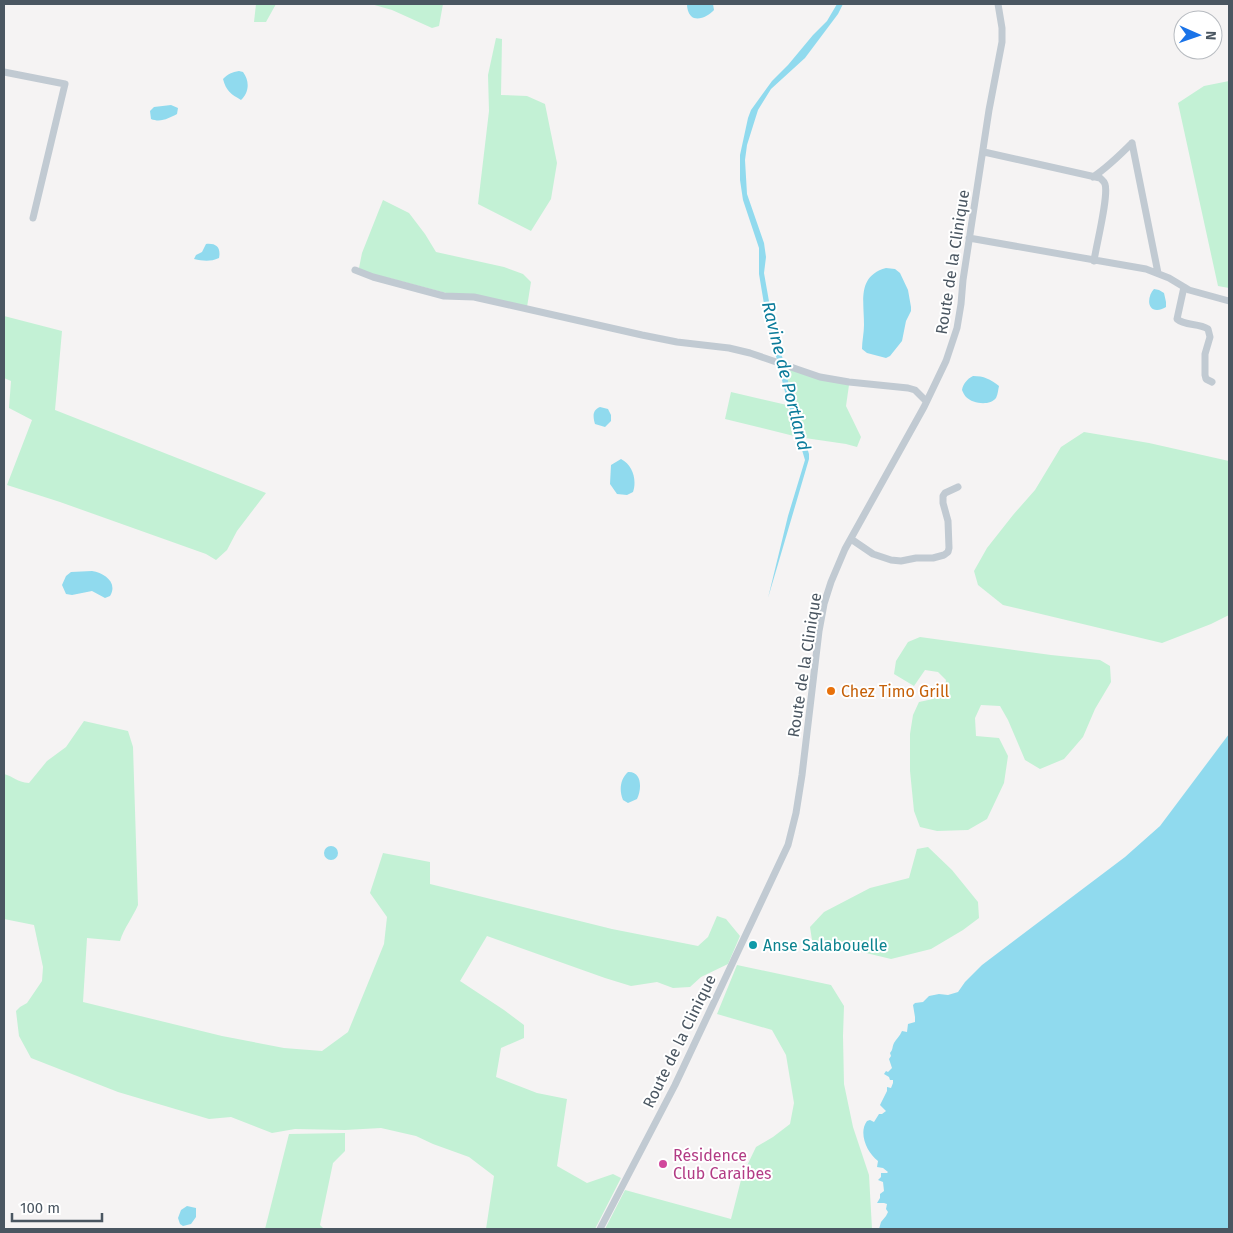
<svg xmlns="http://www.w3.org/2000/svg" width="1233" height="1233" viewBox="0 0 1233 1233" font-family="'Fira Sans',sans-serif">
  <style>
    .green { fill: #c3f1d5 }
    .water { fill: #90daee }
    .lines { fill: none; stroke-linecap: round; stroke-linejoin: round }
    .minor { stroke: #c1cad2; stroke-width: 7 }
    .food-dot { fill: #e8710a; stroke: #fff; stroke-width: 2 }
    .culture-dot { fill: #0f9aa8; stroke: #fff; stroke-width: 2 }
    .hotel-dot { fill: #d1479c; stroke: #fff; stroke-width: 2 }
    .labels { text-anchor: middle; stroke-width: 4; stroke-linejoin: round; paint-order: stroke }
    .street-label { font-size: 16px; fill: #4a5661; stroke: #fff }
    .food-label { font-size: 16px; fill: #c56008; stroke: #fff; text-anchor: start }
    .culture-label { font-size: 16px; fill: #0d838f; stroke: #fff; text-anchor: start }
    .hotel-label { font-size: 16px; fill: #b23c85; stroke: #fff; text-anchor: start }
    .water-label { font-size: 18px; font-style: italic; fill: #0c7c9b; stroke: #fff }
  </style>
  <rect width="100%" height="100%" fill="#f5f3f3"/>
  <path class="green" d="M256,4H276L266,22H254Z
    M371,4H443L439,26L432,28L392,10Z
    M496,38L502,39L501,95L527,96L545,104L557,163L551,199L531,231L478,204L489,111L488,75Z
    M1229,81V288L1218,286L1178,103L1204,86Z
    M383,200L409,213L425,234L436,252L504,267L523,274L531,282L527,307L446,293L389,278L370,274L361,270L359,268L362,253Z
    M4,316L62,331L55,410L266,493L237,531L227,550L216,560L206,554L60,502L7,485L32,420L9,408L11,381L4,378Z
    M784,367L849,385L846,406L861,437L857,447L846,444L805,438Z
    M731,392L787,405L798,437L725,419Z
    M1084,432L1149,443L1229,461V615L1211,624L1162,643L1003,605L978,585L974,571L987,548L1013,515L1035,490L1061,447Z
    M920,637L1051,655L1100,660L1110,666L1111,682L1095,709L1083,737L1064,759L1040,769L1025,760L1008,720L1000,706L981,705L975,718L976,736L999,738L1008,756L1004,783L987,819L968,830L937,831L920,827L914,811L910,771V734L913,715L919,702L933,699L944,694L946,680L938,672L925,670L914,686L894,674L896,661L908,642Z
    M84,721L128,731L133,747L138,905C133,917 124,928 120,941L87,938L83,1002L222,1036L284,1048L322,1051L348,1032L384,944L387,917L370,893L383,853L430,862V884L612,929L698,946L708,937L717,916L726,919L740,936L728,964L701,977L690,987L673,988L657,982L631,986L605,978L487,936L460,981L504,1010L524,1025V1038L501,1048L496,1077L537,1093L567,1099L557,1166L587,1183L613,1174L621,1178L595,1229H486L494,1176L469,1157L433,1144L416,1136L381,1128L345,1130L295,1129L272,1133L231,1117L209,1119L118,1092L31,1058L19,1036L16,1011L20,1007L27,1003L42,981L43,967L34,925L4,919V774C15,777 16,782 29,783L47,761L66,747Z
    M928,847L952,870L978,902L979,918L963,930L931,949L891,959L812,940L810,927L824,912L870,888L909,878L917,849Z
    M737,965L831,985L844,1006L843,1036L844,1084L853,1127L869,1175L872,1229H605L625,1190L731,1219L742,1176L756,1147L773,1137L790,1124L794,1103L786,1055L772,1030L717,1014Z
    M345,1133V1151L333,1163L320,1225L324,1229H265L289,1134Z"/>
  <path class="water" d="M687,4H713L714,10C709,16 697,22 691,16C688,13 687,8 687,4Z
    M837,4H843L838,14L805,58L771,89L758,110L747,145L745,160L747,194L764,243L766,257L764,273L770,307L793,401L809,454V459L768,598L788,516L805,460L787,400L766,316L759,274V248L743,200L740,180V155L748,118L751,110L772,81L788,65L813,35L827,21Z
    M239,71L243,72C250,81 249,93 241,100C231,94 226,91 223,79C228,74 232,72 239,71Z
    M171,105L178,108L177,114C169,118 161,123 151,119L150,111L154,107Z
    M206,244C217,243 221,248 219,258C210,262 203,261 194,259L196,255L202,252Z
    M886,268L895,269L900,273L908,290L911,307V311L906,321L902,341L890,356L886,358L867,353L862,349C862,341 864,333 864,325C864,301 857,276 886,268Z
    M1154,289L1159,290L1164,293L1166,302V307C1164,308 1160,310 1157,310C1146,310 1148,295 1154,289Z
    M973,376C984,376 990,379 999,386C998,390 998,394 996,398C990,406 973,404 966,397C964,395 963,392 962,390C963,384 967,379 973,376Z
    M600,407L608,409L611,415V421L605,427L595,424C593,417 592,410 600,407Z
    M621,459C633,465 637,480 633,492L627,495L617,494L610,484L611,465Z
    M92,571C105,573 118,583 110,596L105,598L92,591L72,595L66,594L62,585L66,576L71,572Z
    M1229,734V1229H879L881,1222L886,1216L888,1212L886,1209L887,1204L884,1203H877L880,1198V1194L884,1191L883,1182L878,1180L881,1177V1173H887L888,1172L883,1168L877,1167L878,1161C867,1153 858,1133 867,1121L870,1120L874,1122L879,1114H882L886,1111L880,1105L887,1091V1087L891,1088L893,1083V1080H890L889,1077L884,1074L886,1071L888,1072L892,1068L889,1059L891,1056L890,1053C893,1050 892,1047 894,1043C896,1039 900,1036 902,1031L907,1032L908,1024L915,1022V1017L913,1005L915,1003L923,1002L929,996L939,994L948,995L958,992L965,982L982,965L1125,857L1160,826Z
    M628,772C642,771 642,789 637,799L628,803L623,800C619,791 620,779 628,772Z
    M324 853a7 7 0 1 1 14 0a7 7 0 1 1-14 0Z
    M187,1206L196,1208V1217L191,1224L183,1226L180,1224L178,1218L181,1210Z"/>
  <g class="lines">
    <path class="minor" d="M4,72L65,84L33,218
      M1132,143L1158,273
      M984,152L1100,178C1102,180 1104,181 1105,184C1109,196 1096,246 1094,261
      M1093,177C1108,167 1120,155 1132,143
      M969,238L1146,269L1169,278L1189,290L1229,301
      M355,270L373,277L444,296L474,297L642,335L677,342L729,348L750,353L820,377L849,382L908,388L915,390L926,401
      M1184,287L1177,319C1185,326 1198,323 1208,329L1210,337L1205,354V375L1206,379L1212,382
      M851,539L873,554L891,560L901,561L916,558H933L944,555L948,552L949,548L948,521L943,503V496L945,493L958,487
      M600,1229L675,1085L788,845L796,813L802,775L819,631L824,604L831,582L845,549L924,407L946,361L957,328L961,304L963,280L989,110L1002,42V28L998,4"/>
  </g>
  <circle class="food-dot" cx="831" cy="691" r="5"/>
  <circle class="culture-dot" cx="753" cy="945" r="5"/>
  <circle class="hotel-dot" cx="663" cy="1164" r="5"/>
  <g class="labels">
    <g class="street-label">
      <text transform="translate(952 262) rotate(-81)" y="6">Route de la Clinique</text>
      <text transform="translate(804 665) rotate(-81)" y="6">Route de la Clinique</text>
      <text transform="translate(679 1041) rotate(-64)" y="6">Route de la Clinique</text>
    </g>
    <g class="food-label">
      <text x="841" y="697">Chez Timo Grill</text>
    </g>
    <g class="culture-label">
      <text x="763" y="951">Anse Salabouelle</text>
    </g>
    <g class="hotel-label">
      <text x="673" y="1161">Résidence<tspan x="673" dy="18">Club Caraibes</tspan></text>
    </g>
    <g class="water-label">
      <text transform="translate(786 376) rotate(76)" y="6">Ravine de Portland</text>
    </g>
  </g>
  <rect width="1233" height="1233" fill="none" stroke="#4a5661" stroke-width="10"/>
  <g transform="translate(1198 35) rotate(92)"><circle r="24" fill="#ffffff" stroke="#b7bbc0"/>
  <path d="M0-4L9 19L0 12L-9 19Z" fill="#1a73e8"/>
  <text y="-8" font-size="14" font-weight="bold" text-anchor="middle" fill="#4a5661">N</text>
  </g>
  <path d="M12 1213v8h90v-8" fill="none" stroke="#4a5661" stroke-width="2.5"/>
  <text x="20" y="1213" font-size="15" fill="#4a5661" stroke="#ffffff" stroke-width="4" paint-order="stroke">100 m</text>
</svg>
